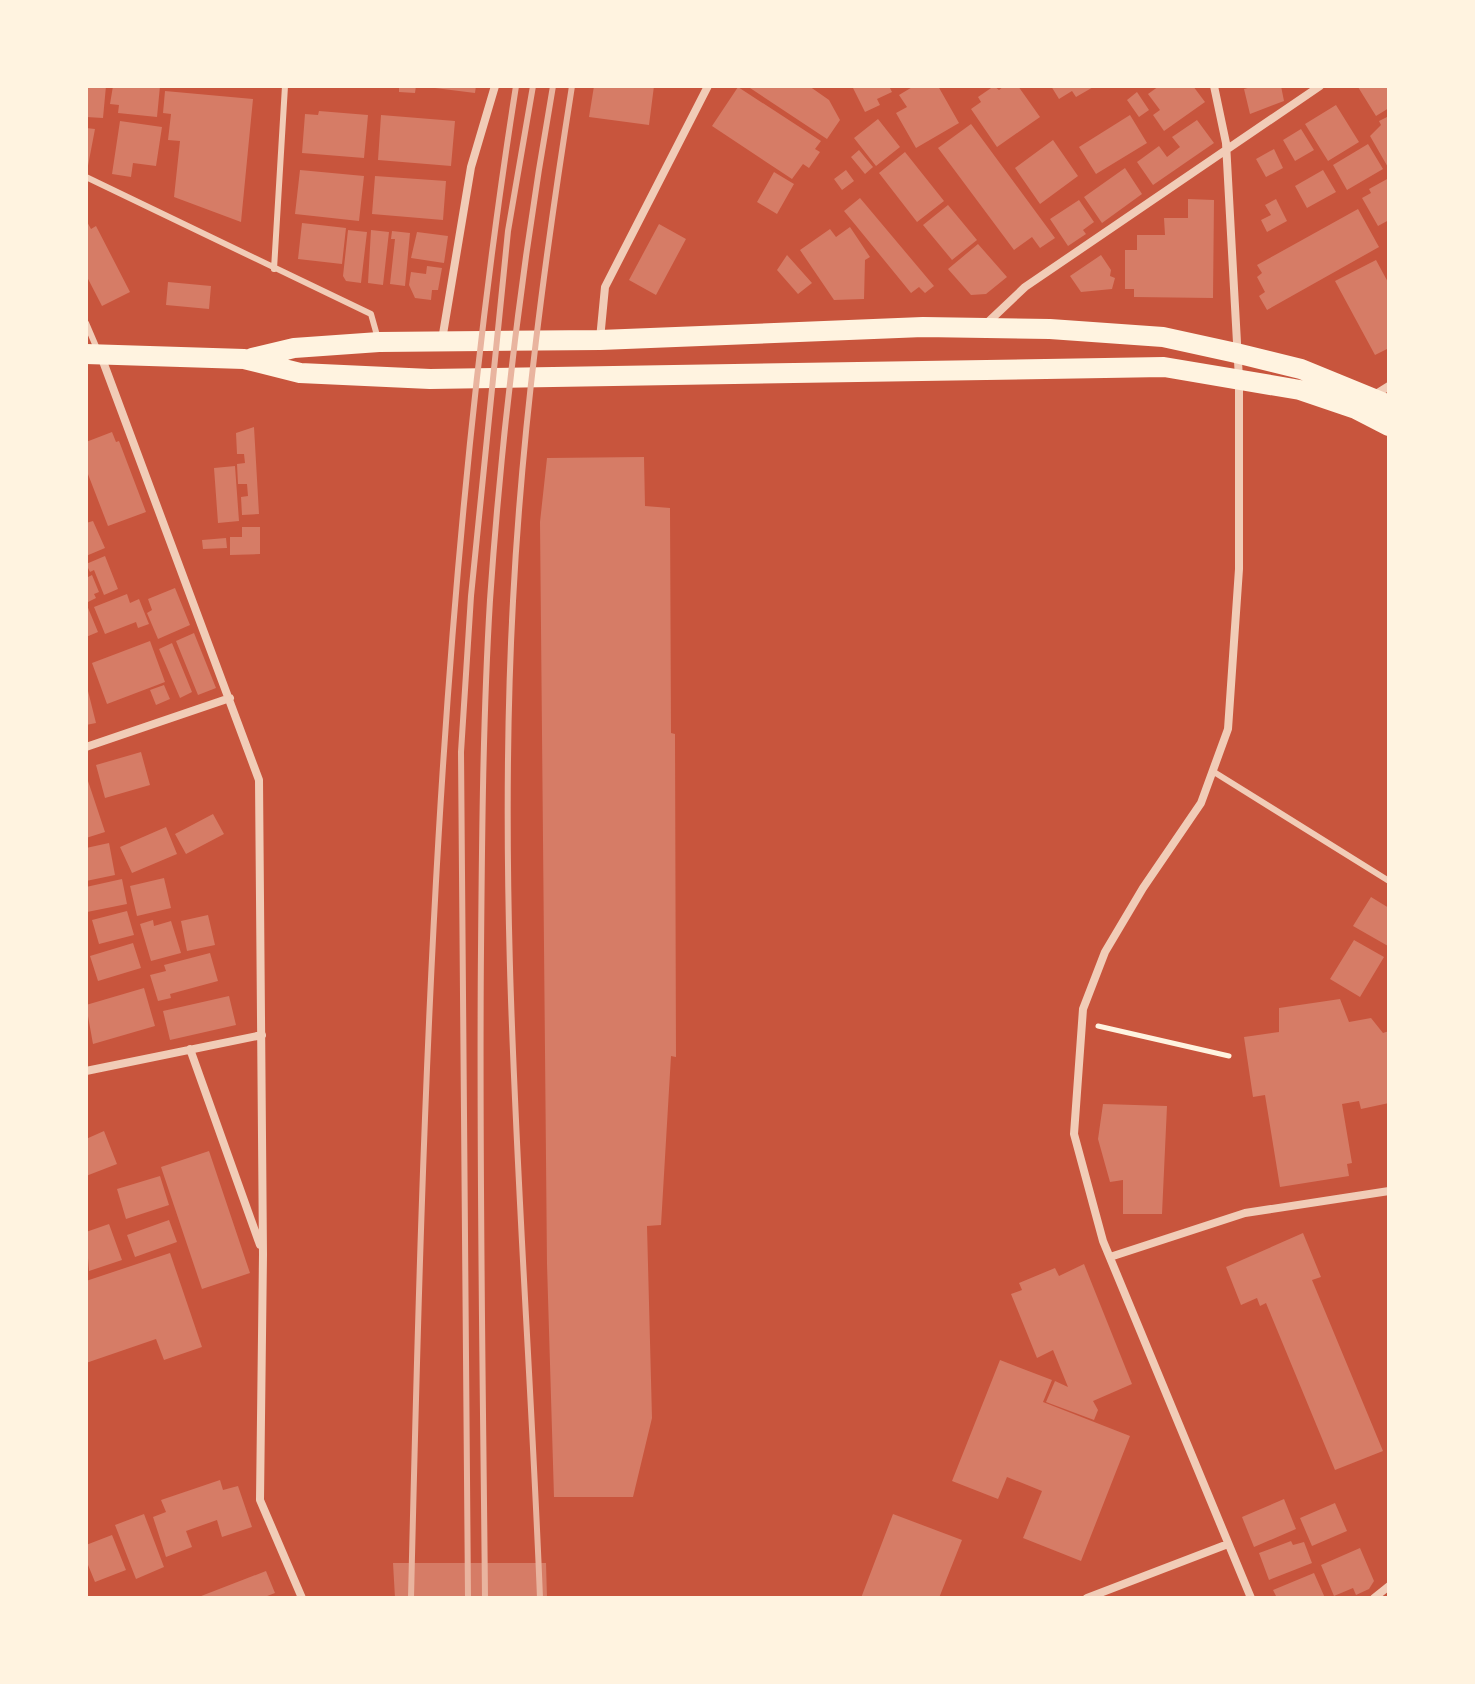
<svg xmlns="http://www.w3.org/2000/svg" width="1475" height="1684" viewBox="0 0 1475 1684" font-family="'Golos Text',sans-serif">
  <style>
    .building { fill: #d67c66 }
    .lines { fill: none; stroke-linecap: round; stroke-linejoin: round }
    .path { stroke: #fff3e0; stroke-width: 5 }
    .service { stroke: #f1ccb7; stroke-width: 6 }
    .minor { stroke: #f1ccb7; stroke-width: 8 }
    .primary { stroke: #fff3e0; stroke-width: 20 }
    .rail { stroke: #e9b49f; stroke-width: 6 }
  </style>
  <rect width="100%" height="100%" fill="#c8553d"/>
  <path class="building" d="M86,86H106L103,118L86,117Z
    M113,86H160L157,117L118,113L119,105L110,104Z
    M399,86H416L415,93L399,92Z
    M419,86H476L475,93Z
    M594,86H654L649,125L589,117Z
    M747,86H809L829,100L840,120L827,139Z
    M852,86H889L892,92L877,99L880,105L865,112Z
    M914,86H938L959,123L916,148L896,113L907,107L899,95Z
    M994,86L999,90L1004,86H1018L1040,117L997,147L971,109L981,102L978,97Z
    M1051,86H1095L1076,97L1072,91L1059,99Z
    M1159,86H1193L1205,102L1164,131L1153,115L1160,110L1148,94Z
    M1255,86H1281L1284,101L1250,114L1244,89Z
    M1389,86V108L1376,116L1358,87Z
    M738,87L821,141L815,149L820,152L809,168L803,164L792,179L712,126Z
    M165,91L253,99L241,222L174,197L180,141L168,140L171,114L163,113Z
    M1137,92L1149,110L1139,117L1127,100Z
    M1336,105L1359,142L1328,161L1305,124Z
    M319,111L368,115L364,158L302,153L305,114L318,115Z
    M381,115L455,121L451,166L378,160Z
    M1130,115L1147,143L1096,174L1079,147Z
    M1389,116V169L1370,136L1381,125L1379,121Z
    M878,119L900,147L876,166L854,138Z
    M1197,120L1214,143L1153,185L1137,162L1159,146L1167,157L1180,147L1172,137Z
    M120,121L162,127L156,166L133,163L131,177L112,174Z
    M971,124L1055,238L1040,248L1032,237L1014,250L938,148Z
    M86,128L95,129L87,171H86Z
    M1301,129L1314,150L1295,161L1283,140Z
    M1053,140L1078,176L1040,204L1015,168Z
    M1368,144L1383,169L1347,190L1333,165Z
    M1274,149L1283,168L1266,177L1256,159Z
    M859,150L873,167L865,174L851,157Z
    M905,152L944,201L917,222L879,173Z
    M1125,168L1142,194L1102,223L1084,197Z
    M300,170L364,176L359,221L295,214Z
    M846,170L854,181L842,190L834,179Z
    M1323,170L1336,192L1307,208L1295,186Z
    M774,172L794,184L777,214L757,202Z
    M375,176L446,181L443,220L372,214Z
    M1389,178V220L1378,226L1362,198L1371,193L1369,189Z
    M860,198L934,286L925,293L919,287L911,293L844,211Z
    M1188,199L1214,200L1213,298L1134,297V289H1125V250H1137V235H1165L1164,218H1188Z
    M1276,199L1287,221L1267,232L1261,220L1271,215L1265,205Z
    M1079,200L1094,222L1083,230L1086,234L1068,246L1050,219Z
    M948,205L977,240L952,260L923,225Z
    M1358,209L1379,247L1267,310L1259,296L1265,292L1257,277L1262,273L1257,265Z
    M86,220L91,229L96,226L130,292L102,306L86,275Z
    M302,223L346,228L342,264L298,259Z
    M659,224L686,239L656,295L629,280Z
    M850,227L870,257L865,260L864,299L834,300L800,250L830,229L836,237Z
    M348,230L367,232L361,283L346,281L343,276Z
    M371,230L389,232L383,285L368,283Z
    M392,231L410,233L405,286L390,284L395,239H391Z
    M417,232L448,236L444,263L411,258Z
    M978,244L1007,277L986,294L971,295L948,269Z
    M787,255L812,283L798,294L777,270Z
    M1101,255L1111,270L1110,276L1115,278L1112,289L1081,292L1070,276Z
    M1376,260L1389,284V348L1375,355L1335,281Z
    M427,266L442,268L438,290H432L431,300L415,298L409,285L411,272L426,274Z
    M168,282L211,286L209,309L166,305Z
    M254,427L259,514L242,515L241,497L248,496L247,484H238L237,464L245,463L244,454H237L236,433Z
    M112,432L116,442L119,441L146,512L108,526L86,469V442Z
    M644,457L645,506L670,508L671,733L675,734L676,1057L671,1056L661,1225L647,1226L652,1418L633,1497H554L547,1264L540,522L547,458Z
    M235,466L239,521L218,523L214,468Z
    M93,521L105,548L86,556V523Z
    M242,527H260V554L230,555V537H242Z
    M226,538L227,548L203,549L202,540Z
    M105,556L118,589L104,595L94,570L90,572L86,564Z
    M92,575L99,592L94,594L96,598L86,603V578Z
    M175,588L190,625L158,639L147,613L152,610L148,599Z
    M127,594L130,603L139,599L149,624L138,628L136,622L105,634L94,607Z
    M86,603L98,632L86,637Z
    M194,633L216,688L198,695L176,641Z
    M150,641L165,682L107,704L92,663Z
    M172,643L192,692L180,698L159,649Z
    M86,683L96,723L86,725Z
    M164,685L170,699L156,705L150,690Z
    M141,752L150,785L105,798L96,765Z
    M86,775L105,832L86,838Z
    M213,814L224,834L186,854L175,834Z
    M166,827L177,854L132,873L120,847Z
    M109,843L115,875L86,881V848Z
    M164,878L171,908L137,916L130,886Z
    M122,879L127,904L87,912L86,887Z
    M1371,897L1389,908L1388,946L1353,926Z
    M127,911L134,935L99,944L92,920Z
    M208,915L215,945L187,951L181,921Z
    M153,920L154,926L171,921L181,953L151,961L140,924Z
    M1354,940L1384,957L1360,997L1330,979Z
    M133,943L141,968L98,981L90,956Z
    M210,953L218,981L170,994L171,998L158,1001L150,975L166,971L164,965Z
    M144,988L155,1026L93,1044L86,1005Z
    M229,996L236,1025L170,1040L163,1011Z
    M1340,999L1349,1022L1371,1018L1383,1033L1389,1031V1103L1361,1109L1359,1101L1342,1104L1352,1163L1347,1164L1349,1176L1280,1187L1265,1095L1253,1097L1244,1037L1279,1032V1008Z
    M1103,1104L1167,1106L1162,1214H1123V1180L1110,1182L1098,1139Z
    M104,1131L117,1164L86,1176V1139Z
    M209,1151L250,1273L202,1289L161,1167Z
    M160,1176L169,1205L126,1219L117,1189Z
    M169,1220L177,1242L135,1257L127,1235Z
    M109,1224L122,1260L89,1271L86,1232Z
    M1303,1233L1321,1277L1312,1280L1383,1451L1335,1470L1266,1303L1260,1306L1257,1298L1241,1305L1226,1267Z
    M170,1253L202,1347L164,1360L156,1339L86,1363V1281Z
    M1084,1264L1132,1384L1093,1401L1098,1410L1094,1420L1046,1402L1055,1381L1068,1387L1053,1350L1037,1358L1011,1294L1022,1290L1019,1283L1055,1268L1059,1276Z
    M1000,1360L1052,1380L1043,1402L1130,1436L1081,1561L1023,1538L1042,1491L1007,1477L998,1499L952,1481Z
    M220,1480L223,1490L238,1486L252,1527L222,1537L217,1520L186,1531L192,1547L166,1557L153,1517L166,1512L161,1500Z
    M1284,1499L1296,1529L1254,1547L1242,1517Z
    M1335,1503L1347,1531L1312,1546L1300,1518Z
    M144,1514L164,1567L136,1579L115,1525Z
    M893,1514L962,1540L939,1598H861Z
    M112,1535L126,1570L95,1582L86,1560V1545Z
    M1291,1541L1293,1545L1304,1542L1312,1563L1269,1580L1259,1553Z
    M1360,1548L1374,1581L1369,1589L1356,1595L1353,1588L1334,1596L1321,1565Z
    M393,1563H546L547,1598H395Z
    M266,1571L275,1593L262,1598H196Z
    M1314,1573L1325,1598H1277L1273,1590Z"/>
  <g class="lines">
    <path class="path" d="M1098,1026L1229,1056"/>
    <path class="service" d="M86,177L371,314L378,339
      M274,269L285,86
      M86,323L98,351
      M1214,772L1389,881"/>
    <path class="minor" d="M1214,86L1226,143L1239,379V569L1228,729L1201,803L1143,888L1105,952L1083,1009L1074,1134L1103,1241L1251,1598
      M985,325L1025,287L1320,86
      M600,339L605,287L708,86
      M442,340L471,167L495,86
      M101,356L259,780L263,1254L260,1500L302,1598
      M1373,396L1389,386
      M86,747L230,698
      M190,1049L260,1245
      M86,1071L262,1035
      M1110,1257L1245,1213L1389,1191
      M1087,1598L1228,1544
      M1374,1598L1389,1586"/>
    <path class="primary" d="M86,354L244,359L300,373L430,379L1164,367L1300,390L1356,409L1389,426
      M252,358L294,348L379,342L600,340L923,327L1050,329L1163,337L1236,353L1301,369L1389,405"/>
    <path class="rail" d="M411,1598C423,1093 437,585 516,86
      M468,1598L461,752L471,596L508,231L533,86
      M485,1598C483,1382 479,1166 481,950C482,833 483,717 490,600C502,427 523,256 553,86
      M540,1598C527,1266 495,933 513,601C522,428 545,257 572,86"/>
  </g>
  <rect width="1475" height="1684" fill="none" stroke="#fff3e0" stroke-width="176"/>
</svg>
